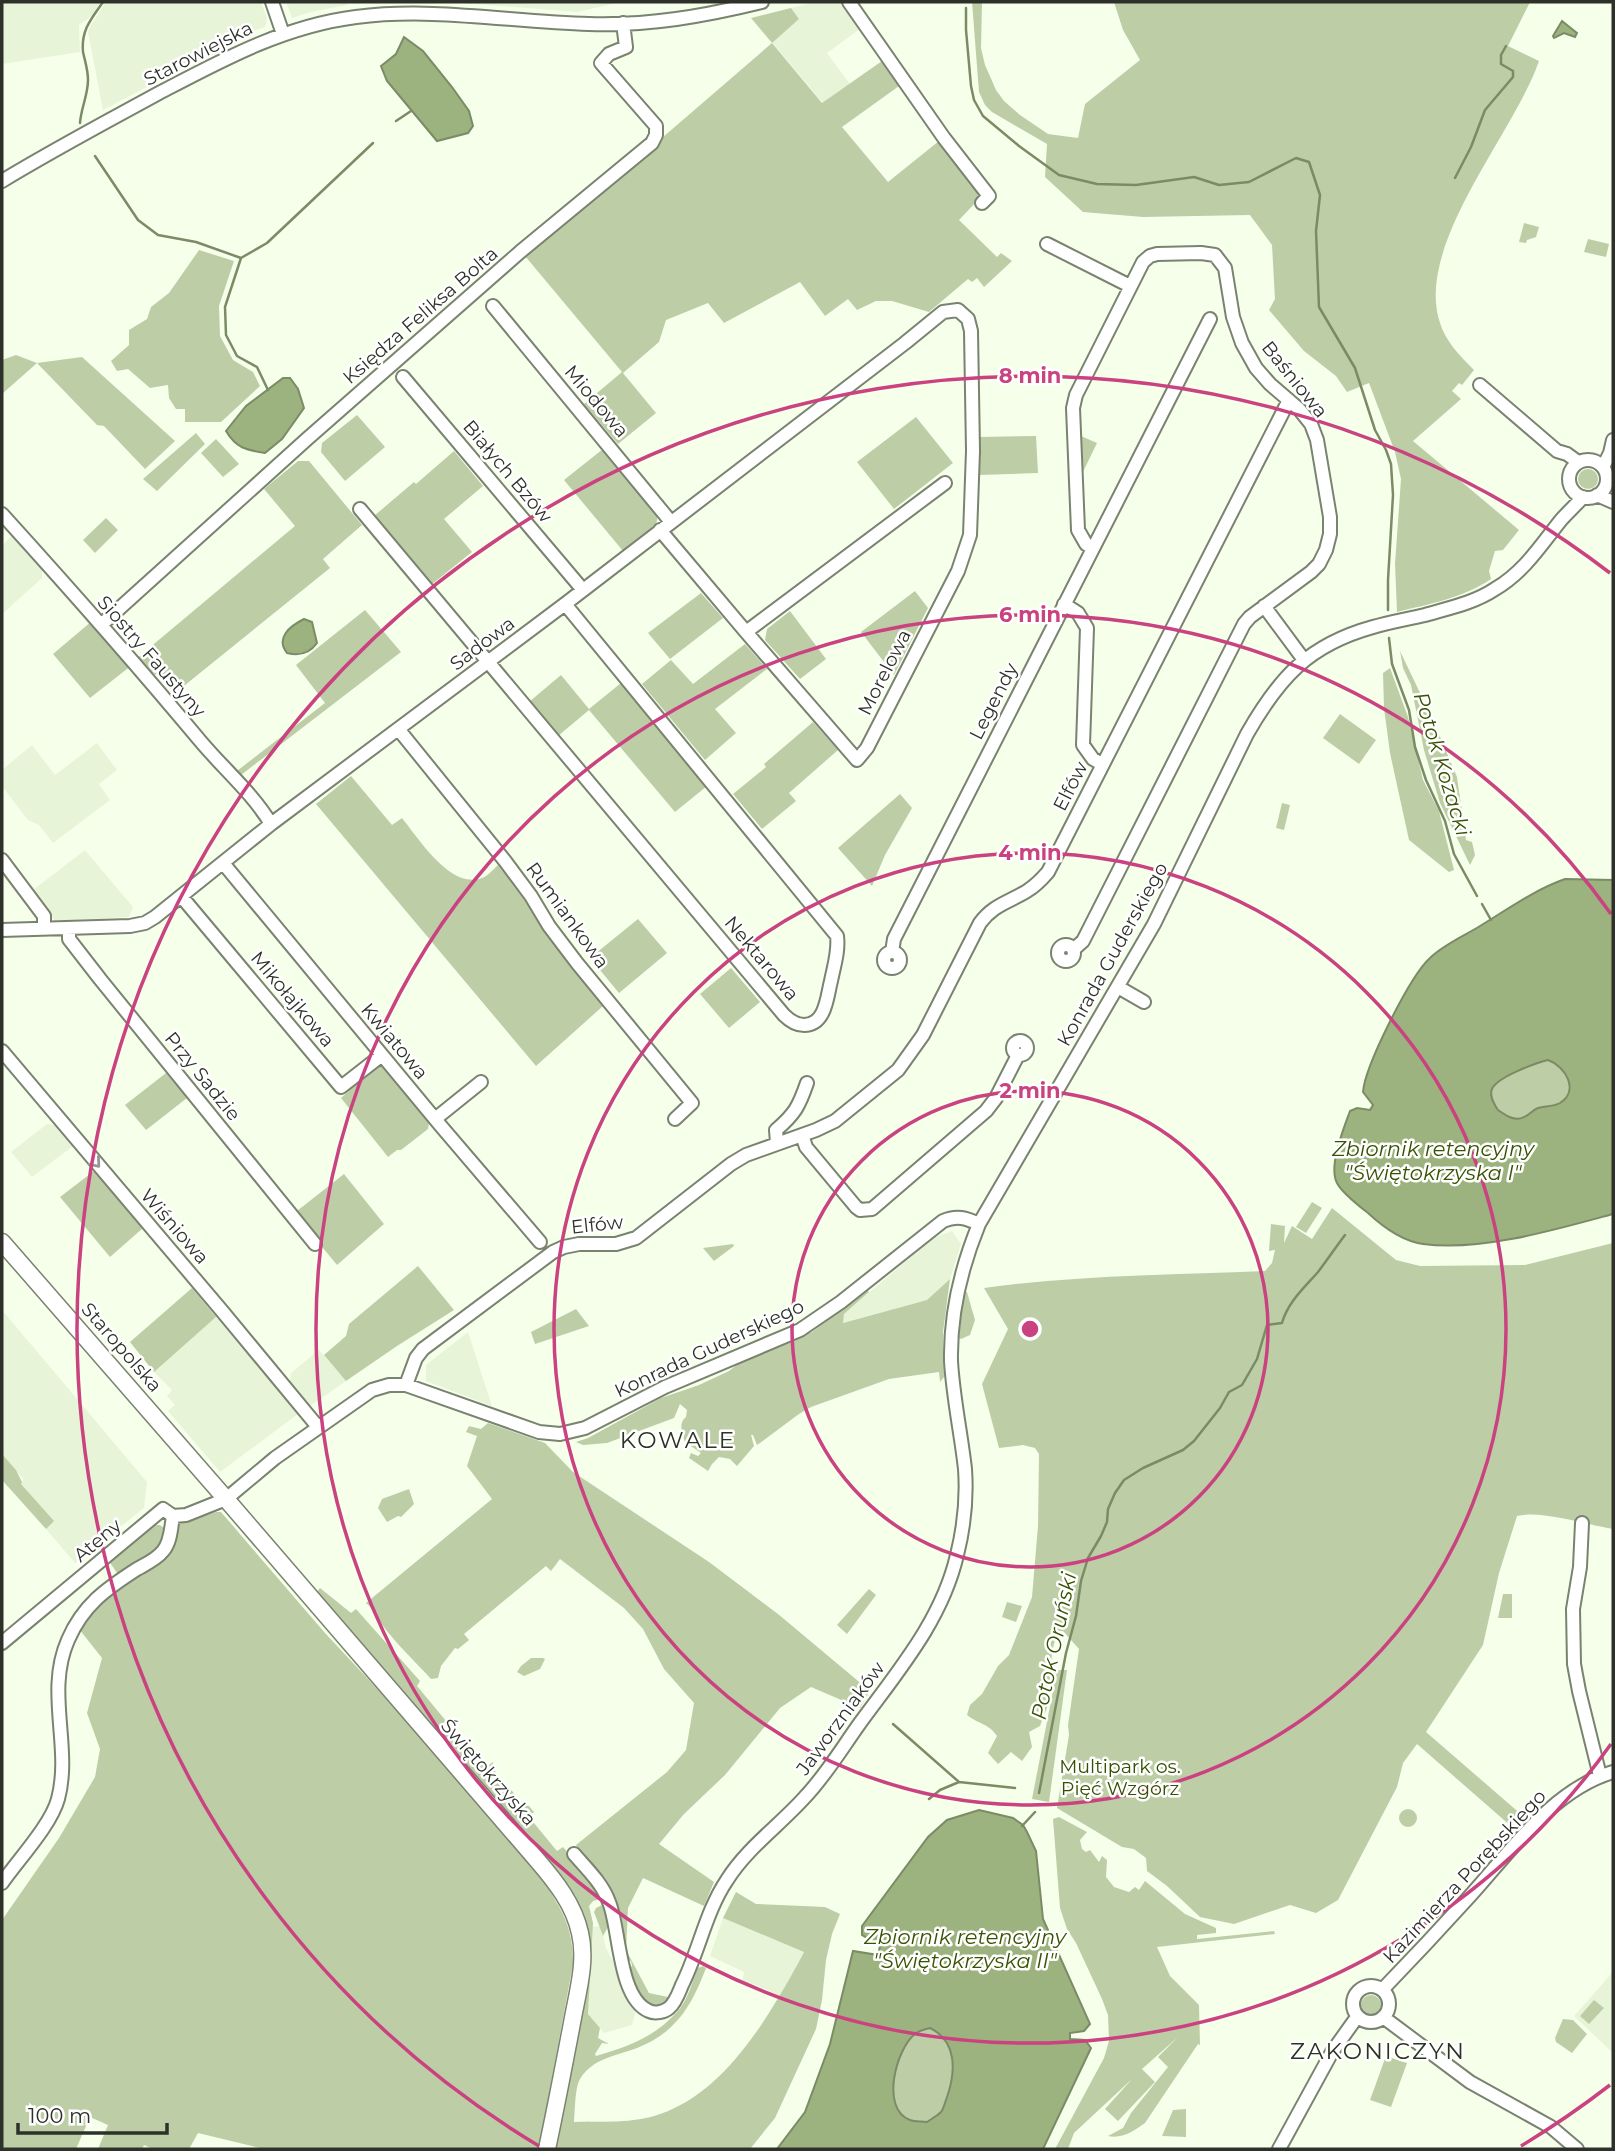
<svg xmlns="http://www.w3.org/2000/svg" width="1615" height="2151" viewBox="0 0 1615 2151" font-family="Montserrat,sans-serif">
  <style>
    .built { fill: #e7f4d8 }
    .green { fill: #bdcea7 }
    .water { fill: #9cb27f; stroke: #7b8b66; stroke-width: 2; fill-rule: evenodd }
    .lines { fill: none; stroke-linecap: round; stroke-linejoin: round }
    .stream { stroke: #7b8b66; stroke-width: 2.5 }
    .minor-casing { stroke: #7a8270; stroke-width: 16 }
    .major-casing { stroke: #7a8270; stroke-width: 19 }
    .minor { stroke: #fff; stroke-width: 12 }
    .major { stroke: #fff; stroke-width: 16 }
    .oneway { stroke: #969894 }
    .ring { fill: none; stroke: #ca427f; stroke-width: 3.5 }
    .labels { text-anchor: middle; stroke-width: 5; stroke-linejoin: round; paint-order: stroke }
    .street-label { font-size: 19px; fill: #2e312a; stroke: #fff }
    .park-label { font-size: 19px; fill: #374f00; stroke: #fff }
    .water-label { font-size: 21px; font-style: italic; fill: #395200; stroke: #fff }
    .quarter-label { font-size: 23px; letter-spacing: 2px; fill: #2c3323; stroke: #fff }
    .centre { fill: #ca427f; stroke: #fff; stroke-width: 3.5 }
    .ring-label { font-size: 21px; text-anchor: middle; font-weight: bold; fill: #ca427f; stroke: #fff; stroke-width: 5; stroke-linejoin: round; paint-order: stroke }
  </style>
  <rect width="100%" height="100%" fill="#f5ffea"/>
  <path class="built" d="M2,2H100L93,15L79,25L80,52L2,64Z
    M106,2H261L267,18L265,27L253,31L103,110L88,32L91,25Z
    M286,2H349L347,5L311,12L292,18Z
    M449,2H621L577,12Z
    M816,2H840L860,29L827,53L850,84L823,103L772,42L799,19L791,8Z
    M13,534L42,567V578L2,614V546Z
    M97,743L117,770L99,784L110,800L53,843L39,825L28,820L2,786V770L32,745L55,775Z
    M85,850L133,907L129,917L55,921L33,890Z
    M47,1124L56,1125L73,1146L32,1177L11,1152Z
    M952,1231L961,1244L950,1279L927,1300L842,1323L844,1314L933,1238Z
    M2,1310L147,1482L144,1508L75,1563L46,1529L53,1521L20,1483L24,1480L2,1454Z
    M216,1317L298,1414L220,1472L168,1411L175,1405L167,1396L172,1390L154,1372Z
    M468,1332L492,1406L426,1381V1365Z
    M319,1350L346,1381L310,1406L290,1382L291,1373Z
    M723,1918L804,1951L780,1996L756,1985L742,1982L744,1972L710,1956Z
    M601,1926L606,1948L637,2007L632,2025L604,2033L588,2014L592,1927Z
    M1613,1972V2053L1574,2016Z"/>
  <path class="green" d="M972,2H982L981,48L985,65L996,90L1004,101L1020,115L1048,134L1078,138L1085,104L1140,60L1123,30L1114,2H1530L1508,46L1539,61C1514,134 1414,245 1440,323C1446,342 1460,356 1474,370L1462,385L1459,383L1452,391L1461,399L1413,441L1519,530L1503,550L1495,551L1489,571L1491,579C1463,598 1429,604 1397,612L1395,564L1401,479L1395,452L1369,383L1347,392L1336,376L1304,351L1269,310L1275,299L1272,245L1250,215L1143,217L1083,212L1045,177L1047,144L992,112L985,105L979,92Z
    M791,8L799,19L772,43L822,103L882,61L899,86L842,127L888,182L939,141L978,193L979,199L959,220L997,257L1001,253L1012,261L984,287L977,278L972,282L968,279L929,312L892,301H876L857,310L848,299L825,316L800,282L724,323L708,303L666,320L659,342L623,373L656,413L618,444L584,404L622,372L525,256L772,43L751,18Z
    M1524,223L1539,227L1536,237L1527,240L1526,243L1519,242Z
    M1588,239L1609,244L1606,257L1584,252Z
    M199,250L234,261L219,306L220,336L233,360L253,372L260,386L221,422H185V409H176L169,398L168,385L150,388L128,369L117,371L111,361L129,345V330L147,319L151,307L169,293Z
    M16,355L37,363L82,357L175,441L145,469L104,426L97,425L37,363L2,394V360Z
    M357,415L385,447L345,481L321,452L322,443Z
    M916,417L953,463L894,509L857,462Z
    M196,433L205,444L157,491L143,479Z
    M1036,436L1038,473L979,475V437Z
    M1081,436L1097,443L1082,474Z
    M216,439L239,464L223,477L201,453Z
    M603,449L658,515L656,525L623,551L564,480Z
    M454,451L483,486L444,519L472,552L431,585L374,516L414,482L416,484Z
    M298,461H309L362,525L323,559L330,568L169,698L174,688L164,676L148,673L136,659L295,526L264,489Z
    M1578 479a10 10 0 1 1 20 0a10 10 0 1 1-20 0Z
    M106,518L118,530L95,553L83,540Z
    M915,591L928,608L894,675L861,632Z
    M701,593L723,618L670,659L648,633Z
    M365,610L401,652L237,778L233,774L325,703L296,665Z
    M790,611L826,659L800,679L765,640L767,629Z
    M92,621L132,665L90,698L53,654Z
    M745,644L767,669L715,709L736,733L705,760L642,684L671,660L693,684Z
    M1400,651L1432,718L1457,777L1466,840L1472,842L1475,855L1470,865L1440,803L1424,750L1411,685L1403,668Z
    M1390,668L1408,717L1423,780L1439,811L1454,870L1449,872L1409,840L1390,753L1384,708L1383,673Z
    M561,675L589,709L621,683L707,786L675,812L589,710L558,736L529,702Z
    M1340,714L1376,740L1359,764L1323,738Z
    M813,722L838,750L789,793L796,801L762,829L733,794L766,767L764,764Z
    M351,776L392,825L402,818C419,839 454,895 486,876C490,873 495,868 498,865L603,1006L536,1066L316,804Z
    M900,794L912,808L885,855L872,886L838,848Z
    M1282,803L1290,805L1284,830L1276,828Z
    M638,919L667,953L619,993L590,958Z
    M731,968L760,1002L729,1028L700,994Z
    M1548,1059C1565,1066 1580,1090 1560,1103C1553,1107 1545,1106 1538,1108C1532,1110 1530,1115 1524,1117C1515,1122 1505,1115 1498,1110C1494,1104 1489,1096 1492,1089C1497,1077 1536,1063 1548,1059Z
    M376,1066L382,1067L429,1123L428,1129L401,1150H397L388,1157L341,1098L349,1091L350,1086Z
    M166,1073L187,1098L146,1130L125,1105Z
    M94,1171L143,1228L110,1257L60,1197Z
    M344,1174L384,1224L337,1265L318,1242L320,1239L297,1211Z
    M1312,1202L1322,1208L1306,1233L1296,1227Z
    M1332,1208L1396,1260L1420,1266L1525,1265L1613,1243V1529C1587,1525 1542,1510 1517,1516L1499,1573L1483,1645L1426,1732L1523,1816L1512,1827L1417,1744L1403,1763L1397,1787L1338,1900L1316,1913L1290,1905L1234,1924L1200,1917L1167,1886L1147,1871L1146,1858L1134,1849L1122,1847L1057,1808L1069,1735L1068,1725L1079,1649L1063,1631H1059C1050,1644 1050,1682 1049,1699C1048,1708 1043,1717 1040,1726L1029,1732L1032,1747L1022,1761L1011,1752L998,1764L988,1753L997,1736C988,1723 980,1725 967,1715L970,1705L982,1694L998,1666L1009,1655L1032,1597L1038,1526L1039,1454L1035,1448L1023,1445L999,1448L982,1384L1008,1329L984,1288C1078,1275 1171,1275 1265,1271L1272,1263L1275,1250L1269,1251L1271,1224L1285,1226L1284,1243L1292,1226L1312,1239Z
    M733,1244L734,1246L714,1261L703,1248Z
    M418,1266L454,1310L397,1346L346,1381L324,1355L346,1336L349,1324Z
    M950,1279L943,1332L944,1377L940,1382L939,1372L889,1379L811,1407L799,1414L760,1443L757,1445L753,1435H751L754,1446L737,1466L730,1459L719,1457L712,1464L708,1471L689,1458L691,1453L698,1456L701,1453L685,1442C682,1433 678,1423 686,1417L687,1410L680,1404L674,1418L607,1443L583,1445L576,1442L588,1438L661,1398L699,1385L729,1371L743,1360L812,1332L867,1289L869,1292L844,1314L843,1323L927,1300Z
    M192,1288L216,1317L154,1372L130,1342Z
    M964,1292H967L975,1320L970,1335L961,1339L959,1338Z
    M576,1309L589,1326L535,1344L531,1332Z
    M488,1423L545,1443L573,1472L709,1562L778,1614L870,1691L860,1708L811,1687L780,1708L725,1775L684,1814L659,1844L714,1882L704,1906L643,1878L628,1908L626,1950L649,1993L668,1997L673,1989L674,1992L664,2006L654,2008C638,1998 635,1986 628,1969L632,1966L631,1961L626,1959L620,1927L576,1845L667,1772L686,1750L694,1703L664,1669L643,1629L624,1608L560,1559L551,1571L546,1566L464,1634L469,1640L458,1649L455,1648L441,1666L438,1678L431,1679C420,1666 378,1627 377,1613L366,1603L492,1499L467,1466L477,1436L466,1432L469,1426L481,1429Z
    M2,1454L16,1470L22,1482L21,1484L54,1521L46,1529L2,1480Z
    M409,1489L414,1504L401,1517L398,1516L387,1522L378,1508L382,1499Z
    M216,1512H221L325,1633L383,1695L542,1878C562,1911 573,1925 573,1964L539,2149H264L198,2133L189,2149H153L144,2145L142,2149H98L108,2125L90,2117L76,2149H2V1920L59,1838L95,1777L100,1749L87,1713L102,1658L79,1629L101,1600L144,1571L178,1524Z
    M153,1525H160L164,1528C166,1554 138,1564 119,1576L109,1561Z
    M320,1588L351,1613L356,1609L420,1681L417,1686L485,1768L493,1762L494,1770L524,1805L529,1806L534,1812L529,1817L557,1851L563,1847L600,1890L604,1898L593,1901L589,1906L593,1923L588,2014L600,2028L598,2038L609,2044L602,2043L595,2054L596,2056C629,2046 653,2038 677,2012C688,2000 692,1982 698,1968L703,1966L706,1968C692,2005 676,2033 637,2048C616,2056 593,2058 580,2079C575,2087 575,2111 574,2122C602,2121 633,2124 660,2114C727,2092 773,2010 804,1952L723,1918L736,1892L756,1904L825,1907L840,1914L832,1934L826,1960L822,2000L816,2029L775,2118L750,2149H553L587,1931L579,1906L316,1593Z
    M869,1589L876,1595L847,1634L837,1625Z
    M1503,1594H1512V1618H1498Z
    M1007,1602L1022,1606L1016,1622L1002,1617Z
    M531,1658H543L545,1659L540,1669L524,1676L517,1672L521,1666Z
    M1057,1670H1067L1049,1802L1032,1799Z
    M1399 1818a9 9 0 1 1 18 0a9 9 0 1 1-18 0Z
    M1059,1817L1087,1832L1080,1840L1082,1849L1086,1852L1090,1850L1099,1862L1102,1856L1107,1860L1106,1877L1114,1887L1129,1892L1135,1887L1139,1890L1145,1881L1185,1914L1216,1928V1933L1197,1935V1939L1274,1931L1275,1934L1157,1947L1170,1976L1199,2005L1200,2045L1198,2044L1145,2123C1134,2131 1122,2139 1108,2136L1123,2128L1131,2113L1168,2067L1158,2057L1178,2037L1142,2069L1155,2082L1118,2121L1105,2109L1132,2079L1074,2133L1068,2149H1055L1104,2058L1109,2041L1108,2015L1102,1999L1076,1943L1067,1929L1060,1908L1053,1819Z
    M604,1904L610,1923L603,1936L594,1912L596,1908Z
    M1361 2005a10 10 0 1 1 20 0a10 10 0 1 1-20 0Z
    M1594,2000L1604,2008L1589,2024L1580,2016Z
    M1563,2019L1573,2020L1587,2034L1572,2053L1556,2042L1555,2038Z
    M930,2028C939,2032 946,2038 950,2047C956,2061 951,2101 941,2112C937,2116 931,2119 927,2122C922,2121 915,2122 910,2120C880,2109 896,2049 915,2034C919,2031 926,2029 930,2028Z
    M1386,2056L1407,2063L1391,2107L1370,2100Z
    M1186,2109V2137L1162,2136L1173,2110Z"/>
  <path class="water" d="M1562,21L1577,33L1575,37L1564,33L1554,38L1553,36Z
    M404,37L423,51L452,87L469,111L473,126L468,133L437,141L387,81L381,66L396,54Z
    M283,378H290L298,389L304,408L282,439L265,453C246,450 236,448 226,431L246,406Z
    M304,619L312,622L317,643C310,653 299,656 287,653C275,638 290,626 304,619Z
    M1565,879L1613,880V1214C1558,1229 1480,1252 1423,1244C1402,1241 1383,1227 1368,1213C1359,1206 1342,1193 1337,1183C1328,1166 1344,1128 1350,1111L1357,1108L1370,1110L1373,1105L1363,1092C1365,1066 1410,976 1430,958C1443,945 1464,936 1480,926C1508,909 1534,890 1565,879ZM1548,1060C1565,1066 1580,1090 1560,1103C1553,1107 1545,1106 1538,1108C1532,1110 1530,1115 1524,1117C1515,1122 1505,1115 1498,1110C1494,1104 1489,1096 1492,1089C1497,1077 1536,1063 1548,1060Z
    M979,1810L1013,1818L1023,1825L1027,1832L1036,1851L1043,1919L1090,2024L1084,2031L1070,2033V2039L1085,2040L1091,2048L1043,2149H777L805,2112L830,2044L853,1951L878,1955L880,1946L862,1935V1926L928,1837L947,1820ZM930,2028C957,2041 956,2071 947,2097C945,2102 944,2108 941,2112C937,2116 931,2119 927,2122C922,2121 915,2122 910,2120C880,2109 896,2049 915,2034C918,2031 926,2029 930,2028Z"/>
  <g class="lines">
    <path class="stream" d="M966,8V30L971,86L974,100L983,116L1019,146L1059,175L1097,184L1136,185L1194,177L1219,185L1249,182L1296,158L1309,162L1320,195L1316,231L1319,307L1355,368L1375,430L1386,450L1391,464L1393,495L1388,580V610
      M396,121L411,111
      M80,123C81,108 88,95 88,80C88,70 85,61 83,52C81,30 91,19 103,2
      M95,156L138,220L158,235L196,242L241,258
      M1455,178L1471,147L1485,110L1513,77V71L1501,64V55L1506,46
      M268,390L257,367L237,356L226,335L225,307L241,258L267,243L373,143
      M1389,638L1392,664L1409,710L1415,747L1426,780L1445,821L1454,854L1477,896
      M1482,904L1491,920
      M893,1724L959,1782
      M1039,1793L1066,1653L1076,1616L1081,1581L1088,1558L1101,1536L1107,1522L1108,1509L1115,1493L1124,1480L1143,1468L1183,1450L1194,1441L1220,1408L1229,1392L1242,1385L1257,1359L1267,1325L1282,1323C1288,1302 1304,1288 1318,1272C1327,1260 1336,1247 1345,1235
      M929,1799L940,1790L959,1782L1015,1788
      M1022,1826L1035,1812"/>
    <defs>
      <path id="minor" d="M272,2L283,34
        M849,2L944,138L989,196L982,203
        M2,181C53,150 106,122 159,93C222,60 284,26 356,17C434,7 511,22 589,24C648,26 705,16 762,2
        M1047,244L1130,286
        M493,306L671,522
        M403,377L583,590
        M1480,385L1557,451L1567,454L1578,462
        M1569 479a19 19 0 1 1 38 0a19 19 0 1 1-38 0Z
        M1603,467L1610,453L1613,440
        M1597,495L1613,502
        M360,509L784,1015C790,1021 796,1025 804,1025C826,1025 827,996 831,981C834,966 839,951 837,936L565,604
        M2,514C70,589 137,665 202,743C225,770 253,794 271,824
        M1064,604L1078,613L1087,628L1083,745L1093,759L1102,764
        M1264,606L1304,660
        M101,625L307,439L520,252L652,143L656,135V126L601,63L609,54L626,47L623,23
        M746,632L945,483
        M399,730L505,861L531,896L549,926L577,963L692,1103L675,1119
        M2,860L44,916V929
        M223,863L440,1125L540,1242
        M181,896L341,1087L382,1055
        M69,929V939L100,979L315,1244
        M2,930L130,926L145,923L155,917L271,824L565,604L905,343L943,312L958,310L968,319L971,331L973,451L970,535L958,571L867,748L857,760L746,632L660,530
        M1058 953a8 8 0 1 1 16 0a8 8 0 1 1-16 0Z
        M1073,950L1083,941L1244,624L1250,617L1311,572L1319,564L1326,550L1330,534V517L1317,440L1311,424L1299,409L1270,384L1256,368L1242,343L1233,317L1225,268L1215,255L1201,253L1157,254L1150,256L1143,262L1076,395L1073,408L1078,530L1086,544L1092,548
        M884 960a8 8 0 1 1 16 0a8 8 0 1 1-16 0Z
        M892,952L894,939L1210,319
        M1118,987L1144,1002
        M1013 1048a7 7 0 1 1 14 0a7 7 0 1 1-14 0Z
        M2,1051L222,1311L318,1427
        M435,1119L481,1082
        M802,1135L806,1147L856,1207L860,1210L872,1209L986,1111L996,1098L1018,1055
        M777,1143L776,1130C795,1114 799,1106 807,1083
        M406,1385L416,1358L423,1349L553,1252L564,1247L579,1244H616L636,1238L731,1164L746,1155L816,1130L835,1121L898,1070L923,1035L980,923C993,905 1009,902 1027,891C1035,886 1042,879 1048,872L1289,400
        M1582,1523L1580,1567L1573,1609L1574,1664L1579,1691L1600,1776
        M2,1643L163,1509L173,1516L186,1515L226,1499L275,1458L372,1390L389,1385H406L539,1432L560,1434L585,1428L665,1387L800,1330L841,1302L943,1221C957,1215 966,1218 979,1224
        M574,1854C587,1869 602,1883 609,1902C620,1928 618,1998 649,2011C655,2014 664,2012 669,2008C676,2002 679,1992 682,1985C699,1951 706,1911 727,1880C747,1848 780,1825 805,1797C826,1775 842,1748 860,1723C898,1671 942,1620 957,1555C964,1527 967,1497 965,1469C961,1433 953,1397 951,1361C950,1313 961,1268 979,1224L1154,924L1247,734C1279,678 1308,645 1373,627C1390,622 1408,619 1425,615C1449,608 1474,603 1495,589C1524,572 1541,545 1561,520C1568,512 1576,505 1583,497
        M2,1883C18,1860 51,1825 58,1799C72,1747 45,1692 68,1640C83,1605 106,1589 137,1569C146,1564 157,1559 163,1551C171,1542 171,1527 173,1516
        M1353 2004a18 18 0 1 1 36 0a18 18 0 1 1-36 0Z
        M1382,1990C1412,1959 1441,1928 1470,1896C1511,1851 1552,1790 1613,1772
        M1383,2017L1470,2082L1551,2127L1577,2149
        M1279,2149L1332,2052L1357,2017"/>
      <path id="major" d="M2,1242L226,1499L537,1860C556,1882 574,1905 580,1933C587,1962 577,1994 572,2023C564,2065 556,2107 547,2149"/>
    </defs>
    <use href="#minor" class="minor-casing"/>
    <use href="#major" class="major-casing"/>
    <use href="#minor" class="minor"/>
    <use href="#major" class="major"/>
  </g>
  <defs><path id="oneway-chevron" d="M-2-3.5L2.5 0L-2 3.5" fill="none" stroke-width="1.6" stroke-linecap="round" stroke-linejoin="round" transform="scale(1.75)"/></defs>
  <use class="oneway" href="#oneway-chevron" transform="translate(96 1163) rotate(50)"/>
  <g class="ring">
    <circle cx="1030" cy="1329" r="238"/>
    <circle cx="1030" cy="1329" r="476"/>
    <path d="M1611 1744A714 714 0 1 1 1611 914"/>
    <path d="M1610 2085A953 953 0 0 1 1521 2146M539 2146A953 953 0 1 1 1610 573"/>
  </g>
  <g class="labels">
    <g class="street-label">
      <text transform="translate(198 53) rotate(-27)" y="7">Starowiejska</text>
      <text transform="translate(420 315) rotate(-41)" y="7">Księdza Feliksa Bolta</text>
      <text transform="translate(1295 379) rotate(51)" y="7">Baśniowa</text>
      <text transform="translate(597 401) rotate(50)" y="7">Miodowa</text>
      <text transform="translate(508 471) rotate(50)" y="7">Białych Bzów</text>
      <text transform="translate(482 643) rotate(-37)" y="7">Sadowa</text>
      <text transform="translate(152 656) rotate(49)" y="7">Siostry Faustyny</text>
      <text transform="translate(884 672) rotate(-63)" y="7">Morelowa</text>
      <text transform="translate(993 701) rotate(-63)" y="7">Legendy</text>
      <text transform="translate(1070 786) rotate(-63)" y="7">Elfów</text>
      <text transform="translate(568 915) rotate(54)" y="7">Rumiankowa</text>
      <text transform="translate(1112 954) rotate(-61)" y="7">Konrada Guderskiego</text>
      <text transform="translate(762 958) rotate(50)" y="7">Nektarowa</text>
      <text transform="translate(293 999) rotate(50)" y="7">Mikołajkowa</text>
      <text transform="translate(395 1041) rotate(50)" y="7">Kwiatowa</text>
      <text transform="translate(203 1076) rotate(51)" y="7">Przy Sadzie</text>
      <text transform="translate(597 1224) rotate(-6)" y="7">Elfów</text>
      <text transform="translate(175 1226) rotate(49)" y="7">Wiśniowa</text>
      <text transform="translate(122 1347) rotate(49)" y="7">Staropolska</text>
      <text transform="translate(709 1348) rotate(-25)" y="7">Konrada Guderskiego</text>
      <text transform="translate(97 1540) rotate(-40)" y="7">Ateny</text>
      <text transform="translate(840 1718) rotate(-54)" y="7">Jaworzniaków</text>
      <text transform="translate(489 1772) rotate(49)" y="7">Świętokrzyska</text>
      <text transform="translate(1464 1876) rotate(-47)" y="7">Kazimierza Porębskiego</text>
    </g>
    <g class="park-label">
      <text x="1120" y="1773">Multipark os.<tspan x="1120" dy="22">Pięć Wzgórz</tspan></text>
    </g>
    <g class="water-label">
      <text transform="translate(1442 764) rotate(73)" y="7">Potok Kozacki</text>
      <text x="1433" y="1156">Zbiornik retencyjny<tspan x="1433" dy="24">"Świętokrzyska I"</tspan></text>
      <text transform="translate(1054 1646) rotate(-78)" y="7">Potok Oruński</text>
      <text x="965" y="1944">Zbiornik retencyjny<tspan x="965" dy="24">"Świętokrzyska II"</tspan></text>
    </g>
    <g class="quarter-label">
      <text x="678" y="1448">KOWALE</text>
      <text x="1378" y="2059">ZAKONICZYN</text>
    </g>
  </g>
  <circle cx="1030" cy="1329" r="10" class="centre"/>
  <g class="ring-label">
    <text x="1030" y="383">8 min</text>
    <text x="1030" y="622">6 min</text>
    <text x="1030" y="860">4 min</text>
    <text x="1030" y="1098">2 min</text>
  </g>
  <rect width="1615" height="2151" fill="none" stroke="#2e312a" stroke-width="7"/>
  <path d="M18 2123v10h149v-10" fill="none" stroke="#2e312a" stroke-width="3.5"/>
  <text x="28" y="2123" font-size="21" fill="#2e312a" stroke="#ffffff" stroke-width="5" paint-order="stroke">100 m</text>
</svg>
